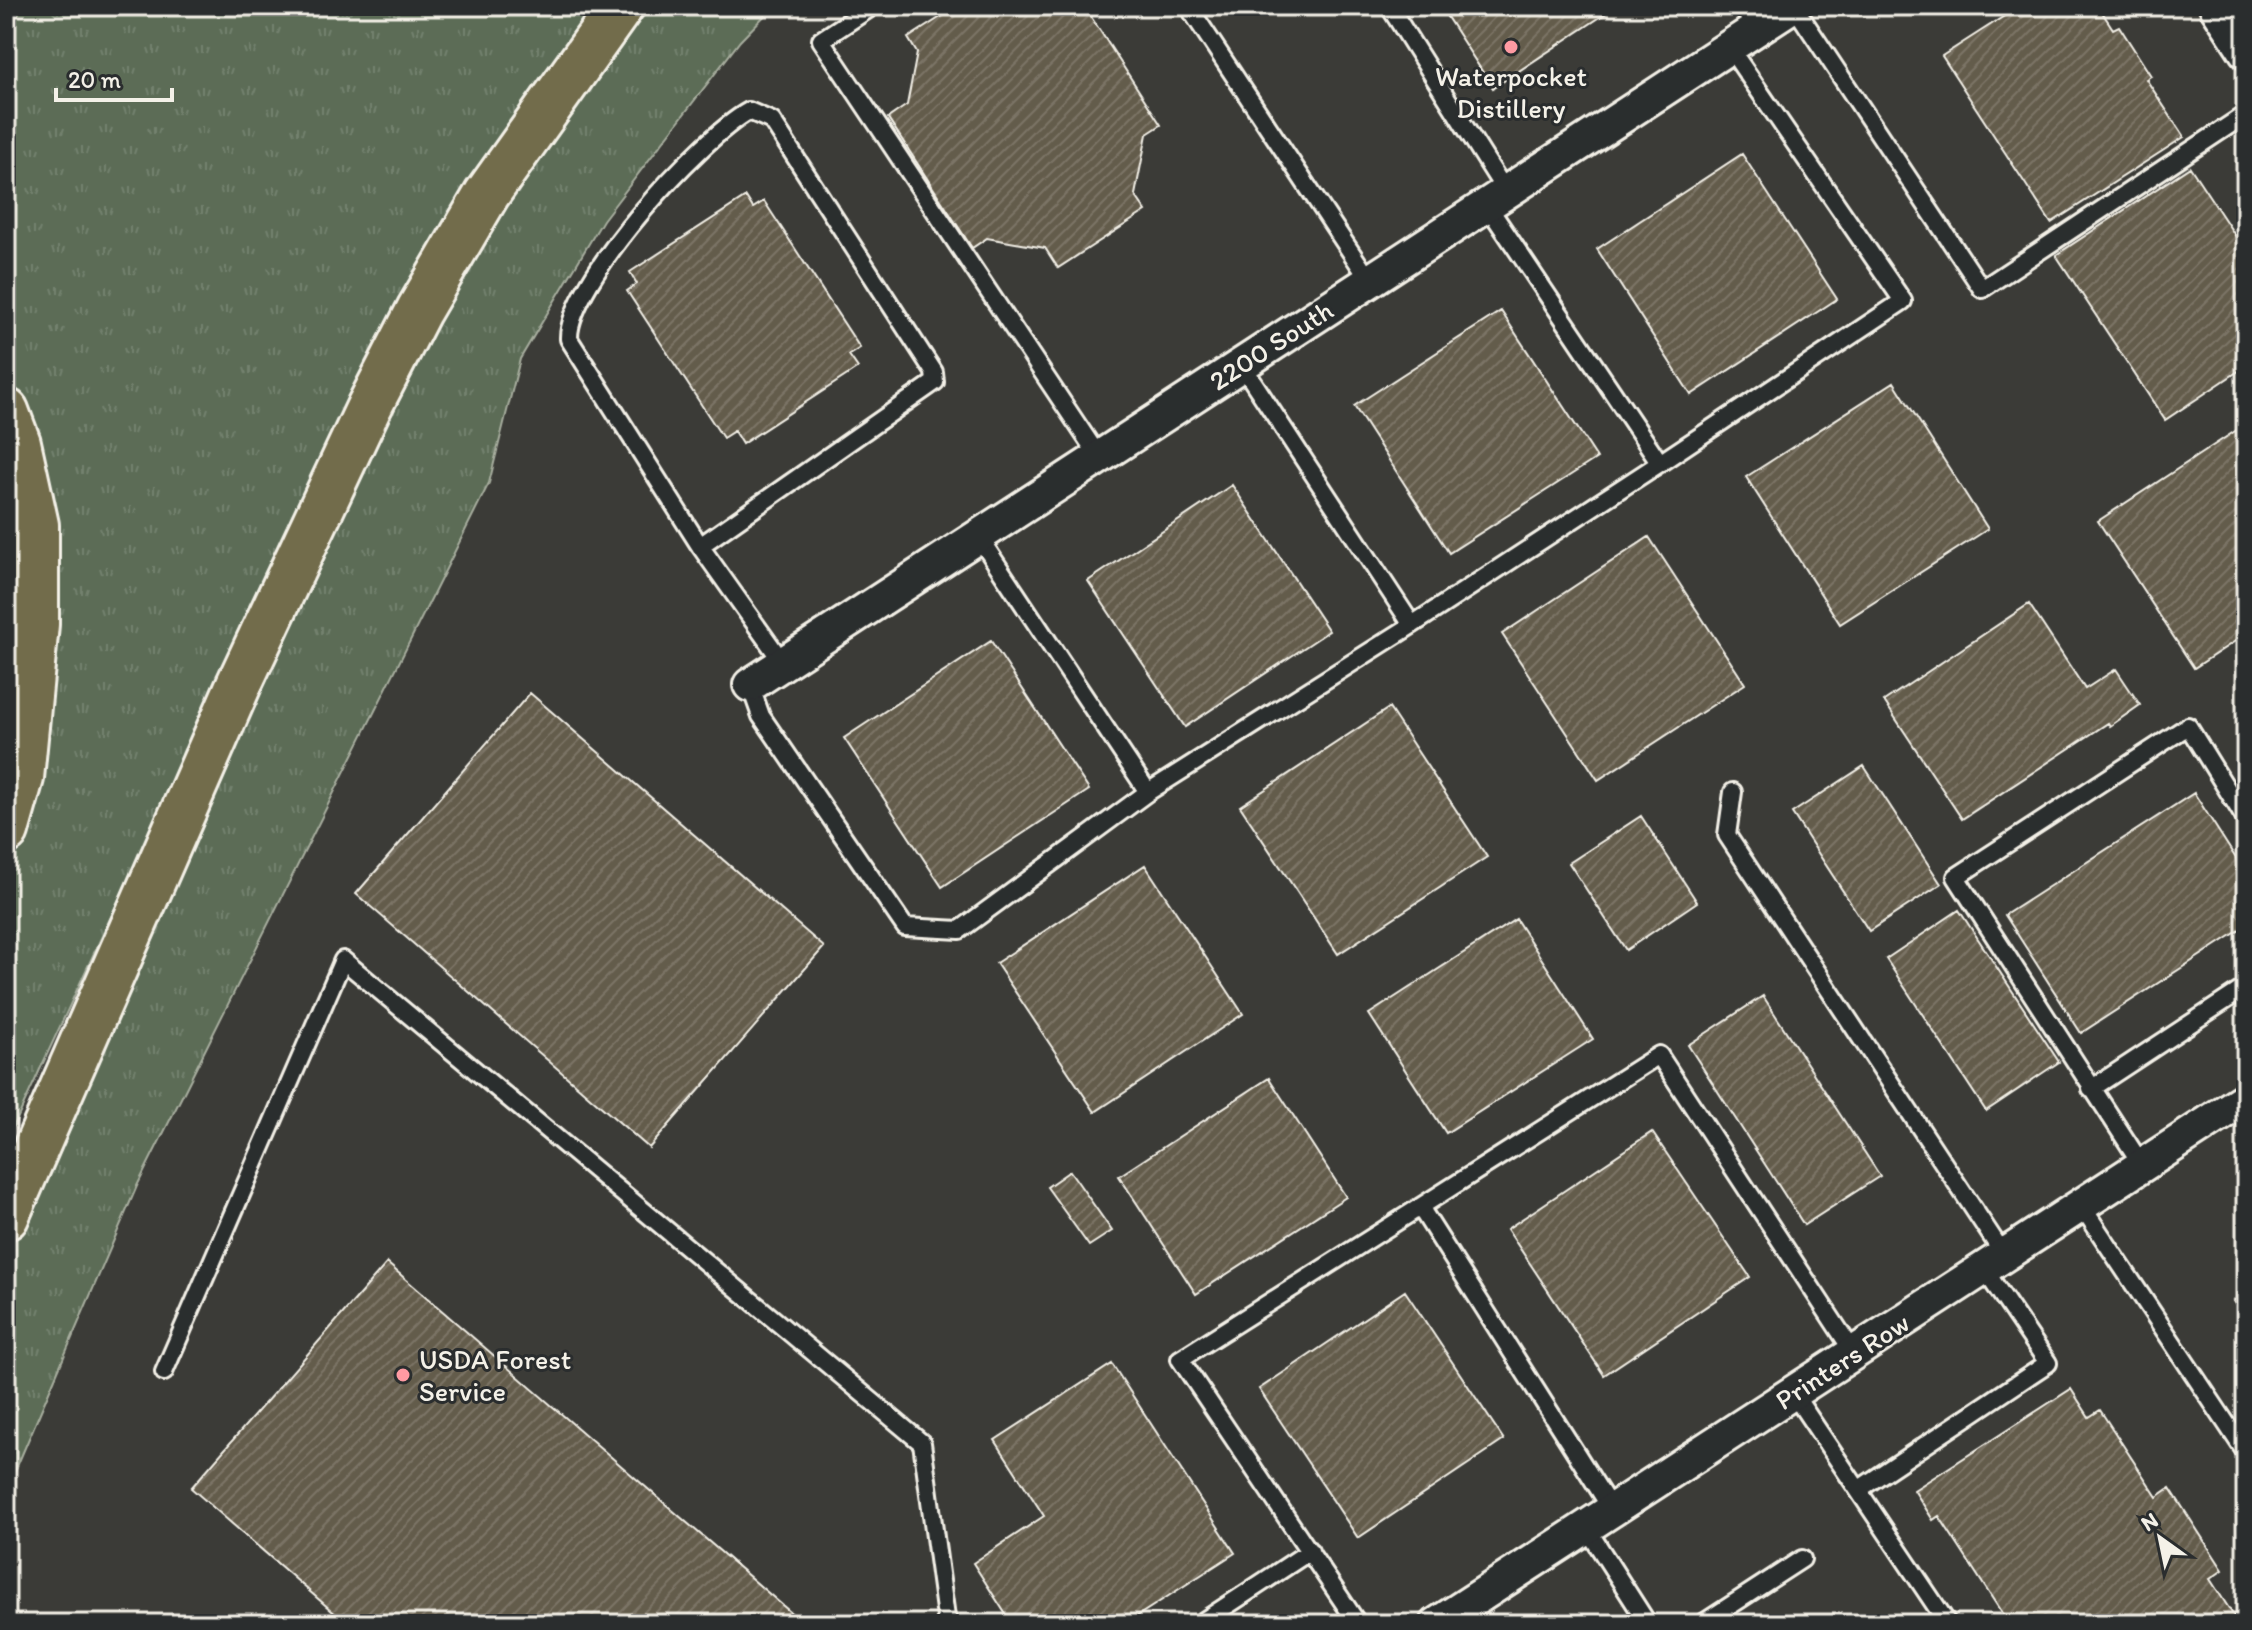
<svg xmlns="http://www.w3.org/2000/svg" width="2252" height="1630" viewBox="0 0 2252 1630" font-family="Itim,sans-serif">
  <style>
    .grass { fill: url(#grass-tufts); stroke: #a8ae9f; stroke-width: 2 }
    .building { fill: url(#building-hatch); stroke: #f4f1e8; stroke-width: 2 }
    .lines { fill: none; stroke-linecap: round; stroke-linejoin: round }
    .lane-casing { stroke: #f4f1e8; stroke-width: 22 }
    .street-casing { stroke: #f4f1e8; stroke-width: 38 }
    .highway-casing { stroke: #f4f1e8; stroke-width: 50 }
    .lane { stroke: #2a2d2e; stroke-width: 16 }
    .street { stroke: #2a2d2e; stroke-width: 32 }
    .highway { stroke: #726c4b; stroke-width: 44 }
    .poi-dot { fill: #ff9aa2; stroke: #2a2d2e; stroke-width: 3 }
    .labels { text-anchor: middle; stroke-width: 6; stroke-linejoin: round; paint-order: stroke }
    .poi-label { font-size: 28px; fill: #f4f1e8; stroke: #2a2d2e }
    .street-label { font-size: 28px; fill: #f4f1e8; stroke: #2a2d2e }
  </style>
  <defs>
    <pattern id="grass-tufts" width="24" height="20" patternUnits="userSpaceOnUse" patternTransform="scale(2)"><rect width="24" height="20" fill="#5b6c56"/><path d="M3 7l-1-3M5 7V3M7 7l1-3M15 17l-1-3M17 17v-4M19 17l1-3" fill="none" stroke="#73816e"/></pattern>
    <pattern id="building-hatch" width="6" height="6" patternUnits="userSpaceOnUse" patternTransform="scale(2)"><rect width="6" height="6" fill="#645c4c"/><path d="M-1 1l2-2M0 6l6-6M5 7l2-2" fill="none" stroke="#7b7466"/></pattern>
  </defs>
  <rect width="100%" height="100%" fill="#3b3b37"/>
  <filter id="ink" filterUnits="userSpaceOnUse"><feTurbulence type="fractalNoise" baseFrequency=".0125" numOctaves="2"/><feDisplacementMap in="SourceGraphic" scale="16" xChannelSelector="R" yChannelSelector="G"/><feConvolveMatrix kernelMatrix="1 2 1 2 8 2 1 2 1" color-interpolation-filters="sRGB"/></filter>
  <g filter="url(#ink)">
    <path class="grass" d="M6,6H596L541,78L442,225L372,353L6,1143V873L30,777L23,430L6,389Z
      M652,6H774L740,41L603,220L520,359L489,483L137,1186L6,1492V1246L407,376L500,214L615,51Z"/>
    <path class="building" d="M958,6H1084L1161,125L1147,134L1135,195L1146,211L1058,268L1045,248L987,238L972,248L888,118L907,105L917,53L908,38Z
      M1440,6H1617L1493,88Z
      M2020,6H2098L2113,29L2119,26L2151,76L2146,79L2184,137L2051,223L1942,56Z
      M1742,154L1837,299L1691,395L1597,249Z
      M2190,167L2246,252V366L2165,420L2056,255Z
      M746,197L753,208L764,201L860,348L849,355L858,368L742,444L734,431L723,438L627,291L637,284L630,272Z
      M1501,311L1597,458L1449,553L1354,406Z
      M1894,382L1988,529L1840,624L1746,477Z
      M2246,424V634L2194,668L2098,521Z
      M1232,485L1329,631L1185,727L1088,581Z
      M1649,537L1745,684L1598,780L1502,634Z
      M2029,604L2085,689L2116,669L2140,705L2110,726L2108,723L1962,819L1884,701Z
      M991,641L1089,790L942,887L844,738Z
      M530,693L824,947L649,1148L356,894Z
      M1389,708L1487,857L1338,954L1240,806Z
      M1864,766L1941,884L1869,931L1792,813Z
      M2194,793L2246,874V926L2081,1033L2005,915Z
      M1641,816L1697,902L1626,950L1569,863Z
      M1145,865L1243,1014L1095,1112L996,963Z
      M1959,910L2059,1062L1986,1111L1886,959Z
      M1516,919L1593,1039L1446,1133L1369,1014Z
      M1763,996L1880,1176L1804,1225L1688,1045Z
      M1269,1078L1346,1197L1196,1294L1119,1176Z
      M1652,1132L1750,1277L1604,1375L1507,1229Z
      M1070,1171L1112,1231L1089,1246L1047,1187Z
      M387,1263L804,1624H347L191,1488Z
      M1405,1291L1504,1440L1358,1538L1259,1389Z
      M2246,1293V1321L2233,1301Z
      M1112,1364L1235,1553L1125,1624H1012L973,1563L1044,1516L995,1440Z
      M2071,1389L2089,1417L2100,1410L2157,1497L2170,1488L2223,1570L2210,1579L2239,1624H2009L1939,1516L1933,1520L1914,1490Z"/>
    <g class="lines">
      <defs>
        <path id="lane" d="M873,6L821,40L1099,457
          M1188,6L1370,281
          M1389,6L1506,192
          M1741,6L1757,29
          M1794,6L1982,289L2246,114
          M1487,205L1660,463L1903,301L1729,47
          M978,536L1148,792L1412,625L1242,365
          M700,546L935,382L934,372L772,121L749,111C700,138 567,283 569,339L700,546L783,663
          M1412,625L1660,463
          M750,685L761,716L905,927L960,930L1148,792
          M1733,792L1727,835L2004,1255
          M2091,1089L2246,987
          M2142,1165L1956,877L2188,726L2246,820
          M2081,1205L2246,1453
          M1420,1207L1659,1055L1854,1353
          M164,1372L343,960L922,1443L946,1617L951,1624
          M1793,1393L1948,1624
          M1858,1490L2048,1363L1984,1269
          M1586,1527L1648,1624
          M1199,1624L1310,1551
          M1358,1624L1180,1359L1420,1207L1612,1510
          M1702,1624L1802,1559"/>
        <path id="street" d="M2216,6L2246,52
          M750,685L1792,6
          M1437,1624L2246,1098"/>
        <path id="highway" d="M6,411L18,443L36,525V624L21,778L6,831
          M6,1217L239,684L369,407L419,310L487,194L621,6"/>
      </defs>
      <use href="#lane" class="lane-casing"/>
      <use href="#street" class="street-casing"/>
      <use href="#highway" class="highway-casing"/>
      <use href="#lane" class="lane"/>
      <use href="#street" class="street"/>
      <use href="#highway" class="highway"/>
    </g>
  </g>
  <g class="poi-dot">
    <circle cx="1511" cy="47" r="8"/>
    <circle cx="403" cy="1375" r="8"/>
  </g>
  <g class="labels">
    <g class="poi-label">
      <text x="1511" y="86">Waterpocket<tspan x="1511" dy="32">Distillery</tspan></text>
      <text x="419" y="1369" text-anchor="start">USDA Forest<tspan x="419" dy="32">Service</tspan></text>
    </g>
    <g class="street-label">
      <text transform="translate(1271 345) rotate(-33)" y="10">2200 South</text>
      <text transform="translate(1842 1361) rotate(-33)" y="10">Printers Row</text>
    </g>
  </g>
  <rect width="2252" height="1630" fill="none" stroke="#2a2d2e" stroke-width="32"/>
  <rect x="16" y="16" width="2220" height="1598" fill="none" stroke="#f4f1e8" stroke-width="3" filter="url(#ink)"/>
  <g transform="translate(2160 1538) rotate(327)" stroke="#2a2d2e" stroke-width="6" paint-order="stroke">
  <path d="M0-6L14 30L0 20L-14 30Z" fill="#f4f1e8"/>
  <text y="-12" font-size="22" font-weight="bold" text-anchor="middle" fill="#f4f1e8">N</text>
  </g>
  <path d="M56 88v12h116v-12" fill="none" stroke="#f4f1e8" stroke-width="4"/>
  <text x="68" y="88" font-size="24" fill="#f4f1e8" stroke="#2a2d2e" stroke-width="6" paint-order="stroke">20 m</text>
</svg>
